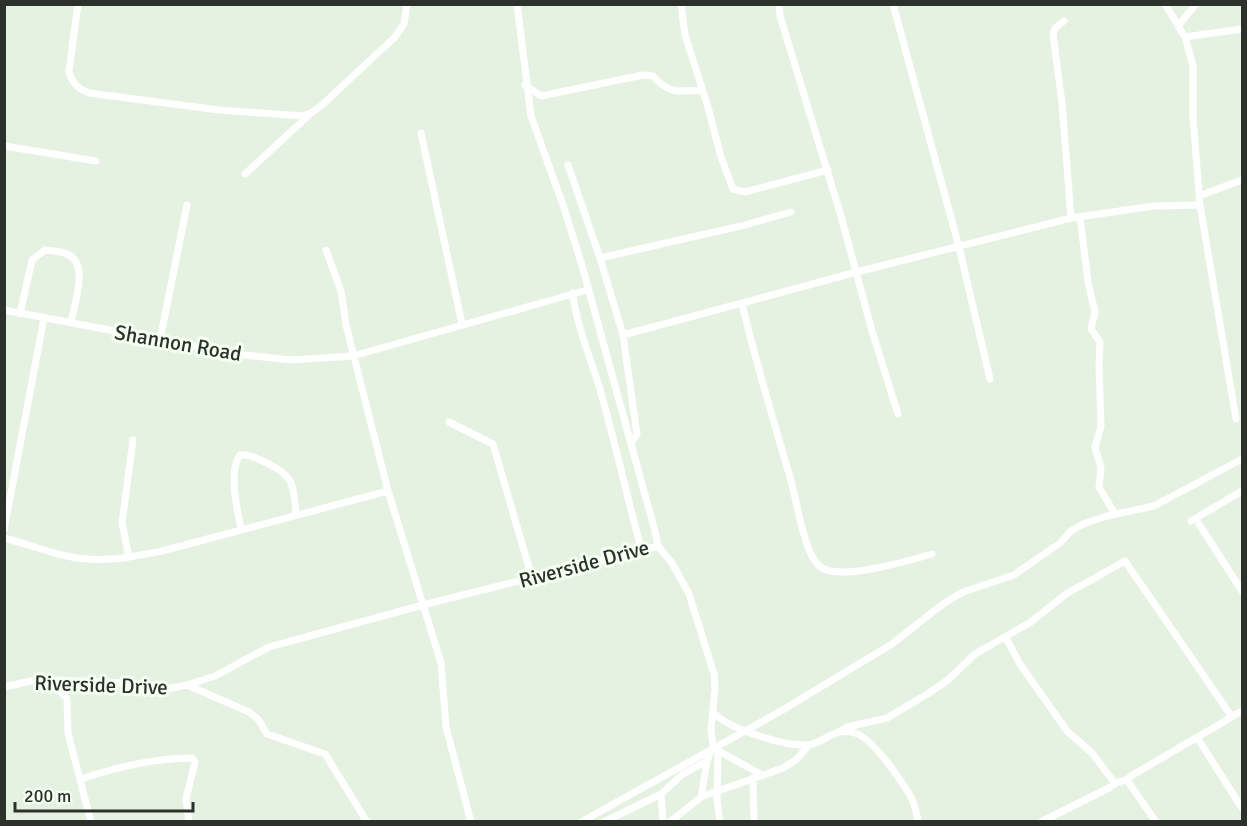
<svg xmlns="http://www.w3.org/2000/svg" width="1247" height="826" viewBox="0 0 1247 826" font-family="Signika,sans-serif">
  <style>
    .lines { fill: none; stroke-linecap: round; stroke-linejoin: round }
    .street { stroke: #fff; stroke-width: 7 }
    .labels { text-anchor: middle; stroke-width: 6; stroke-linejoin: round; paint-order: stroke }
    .street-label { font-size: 21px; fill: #2c312b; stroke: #f4fff1 }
  </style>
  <rect width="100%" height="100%" fill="#e5f2e2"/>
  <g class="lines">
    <path class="street" d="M78,4L69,71C72,83 77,88 89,93L219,110L303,116L311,113L322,105L394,38L404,24L407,4
      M681,4L685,35L708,107L721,157L733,189L745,192L828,170
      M779,4L780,16L841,216L872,331L898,414
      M893,4L959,247L990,379
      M1165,4L1185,37L1193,66V118L1200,205L1236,419
      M1064,21L1055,28L1053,34L1062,103L1071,218
      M1178,26L1196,4
      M1185,37L1242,29
      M525,85L541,96L643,75L653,76C669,95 680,91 702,90
      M421,133L462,324
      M4,146L96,161
      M568,165L600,258L623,335L637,434L631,443
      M245,174L309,115
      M1199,196L1242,180
      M1080,217L1088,282L1095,312L1091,329L1100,342L1099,366L1101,426L1095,447L1101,468L1099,487L1115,514
      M326,250L341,291L346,325L388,491L441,663L446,727L471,822
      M600,258L741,226L791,212
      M573,293C576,325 590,356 599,386C615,441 627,497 642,552
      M742,304C756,363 773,419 790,477C797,501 800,529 810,552C813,559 817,566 824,569C847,579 908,561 932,554
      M4,310L236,354L291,360L353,356L587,290
      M20,314L32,260L45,250C52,251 62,251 69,255C89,265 74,305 71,322
      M623,335L857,272L1071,218L1154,206L1200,205
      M160,340L187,205
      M449,422L493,444L532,578
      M1191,521L1242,491
      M1199,524L1242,591
      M241,528C237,509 228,472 240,455C252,453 284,470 290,481C295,490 295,504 296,514
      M4,530L44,318
      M4,538C32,545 59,557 87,559C113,561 137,556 162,551L388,491
      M658,546L672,563L689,594L714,674L715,689L711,729L713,746L707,761L701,797
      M129,557L122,523L133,440
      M1006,638L1020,664L1067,731L1092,753L1114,782
      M50,680L67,699L68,733L91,822
      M187,685L249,712L258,719L267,734L325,754L367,822
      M4,687L31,681L50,680L130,683L161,690L187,685L215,676L269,647L423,605L658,546L655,531L581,262L563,205L531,116L517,4
      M713,712C728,729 784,746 807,745C824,744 833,726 855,733C873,738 903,783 912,799C915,806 917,814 918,822
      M840,731L847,727L887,718L929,693L948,680L975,654L1031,622L1066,594L1125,561L1232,717
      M1198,739L1242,808
      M717,750L762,775
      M718,750L717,800L720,822
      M753,778L754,822
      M81,779C117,767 154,758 192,758L195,762L186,799L189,822
      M1127,780L1156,822
      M661,794L663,822
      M581,822L781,711L892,644L943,604L963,592L1014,575L1060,543L1071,531L1083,524L1107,516L1154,506L1242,459
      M604,822L661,794L683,774L707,761
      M670,822L701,797L783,768L797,759L809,745
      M1041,822L1109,788C1116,780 1125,783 1131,776L1242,711"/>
  </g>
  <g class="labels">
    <g class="street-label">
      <text transform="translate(178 343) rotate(10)" y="7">Shannon Road</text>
      <text transform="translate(584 564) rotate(-15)" y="7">Riverside Drive</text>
      <text transform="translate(101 685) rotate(2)" y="7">Riverside Drive</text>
    </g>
  </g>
  <rect width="1247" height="826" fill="none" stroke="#2c312b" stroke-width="12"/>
  <path d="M15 802v9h178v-9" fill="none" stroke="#2c312b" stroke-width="3"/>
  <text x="24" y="802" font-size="18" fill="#2c312b" stroke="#f4fff1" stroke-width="4.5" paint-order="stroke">200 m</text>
</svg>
